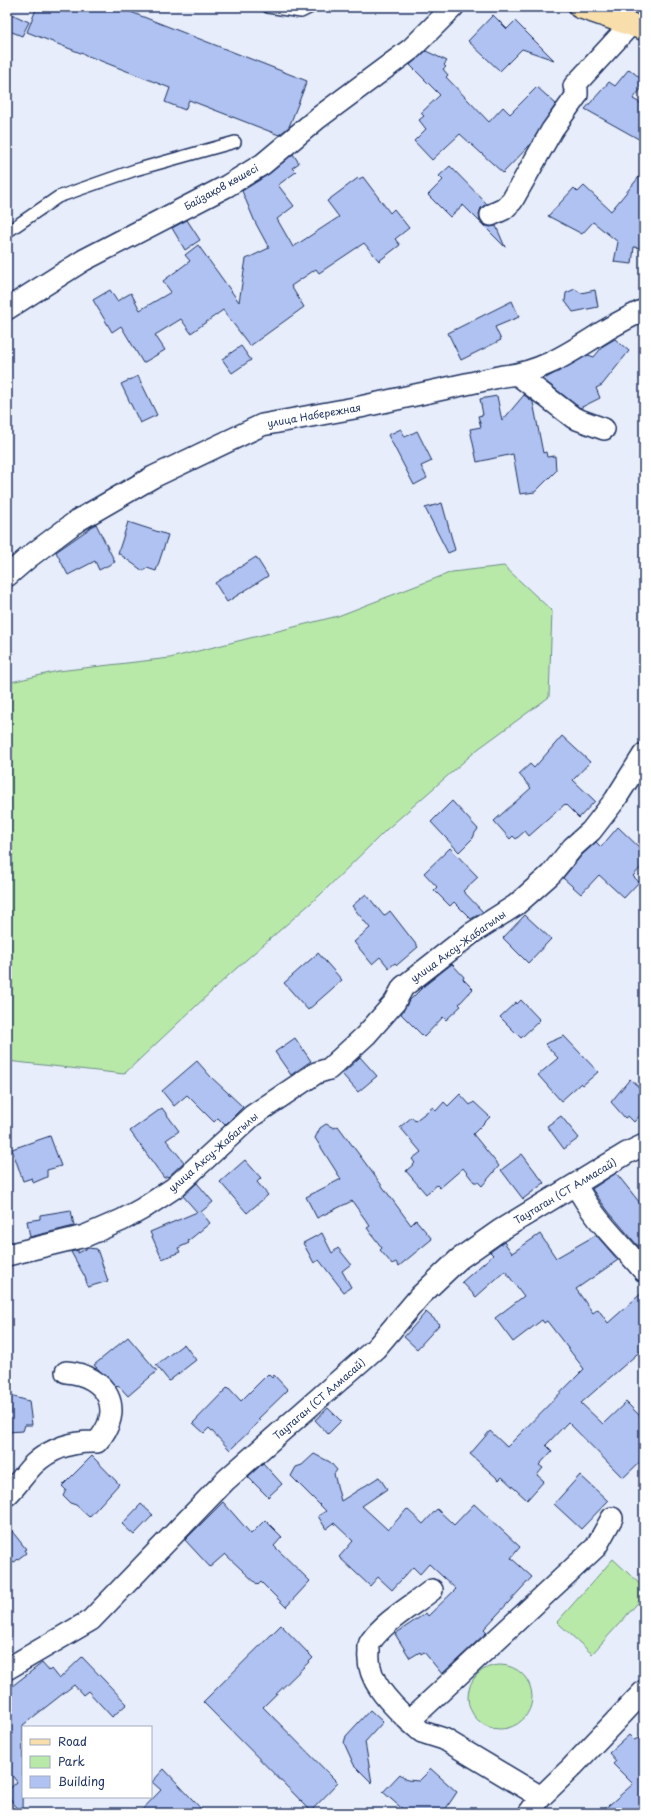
<svg xmlns="http://www.w3.org/2000/svg" width="651" height="1820" viewBox="0 0 651 1820" font-family="'Playpen Sans',sans-serif">
  <style>
    .green { fill: #b9e9a9; stroke: #6a8c84 }
    .building { fill: #afc2f1; stroke: #1b2f5e }
    .lines { fill: none; stroke-linecap: round; stroke-linejoin: round }
    .service-casing { stroke: #1b2f5e; stroke-width: 14 }
    .minor-casing { stroke: #1b2f5e; stroke-width: 24 }
    .primary-casing { stroke: #1b2f5e; stroke-width: 25 }
    .service { stroke: #fff; stroke-width: 11 }
    .minor { stroke: #fff; stroke-width: 21 }
    .primary { stroke: #f8deab; stroke-width: 22 }
    .labels { text-anchor: middle; stroke-width: 4; stroke-linejoin: round; paint-order: stroke }
    .street-label { font-size: 10px; fill: #1b2f5e; stroke: #fff }
  </style>
  <rect width="100%" height="100%" fill="#e7edfb"/>
  <filter id="ink" filterUnits="userSpaceOnUse"><feTurbulence type="fractalNoise" baseFrequency=".025" numOctaves="2"/><feDisplacementMap in="SourceGraphic" scale="8" xChannelSelector="R" yChannelSelector="G"/><feConvolveMatrix kernelMatrix="1 2 1 2 8 2 1 2 1" color-interpolation-filters="sRGB"/></filter>
  <g filter="url(#ink)">
    <path class="green" d="M504,566L552,611L549,697L478,749L386,830L320,895L230,974L124,1074L7,1061V683L58,671L170,658L338,616L452,572Z
      M613,1559L644,1588V1596L592,1654L557,1622Z
      M468 1697a32 32 0 1 1 64 0a32 32 0 1 1-64 0Z"/>
    <path class="building" d="M37,7H118L307,81L289,127L279,135L189,100L185,110L165,102L170,88L27,32Z
      M7,12L29,22L22,36L7,30Z
      M493,15L507,29L515,21L554,60L522,49L500,71L468,41Z
      M426,51L447,61L444,65L446,67L443,69L448,75L446,77L489,122L503,107L510,114L537,87L556,104L529,146L503,173L460,134L432,160L414,141L426,129L419,120L424,116L421,113L440,95L410,65Z
      M629,69L644,81V85L633,99L644,105V142L585,109L609,82L615,86Z
      M293,154L299,163L292,168L296,172L278,185L294,206L277,219L293,247L339,217L327,201L358,178L359,179L363,177L390,213L394,209L409,228L395,239L400,245L379,261L364,243L319,273L316,269L291,286L304,307L250,346L223,310L191,333L181,319L155,335L165,350L143,363L121,326L112,332L93,300L110,290L117,301L131,293L140,310L171,292L163,281L190,261L185,255L198,245L239,302L246,259L269,248L255,222L242,191L269,174Z
      M450,166L487,204L481,208L479,214L480,220L484,225L490,227L496,226L505,247L463,205L450,217L428,195L443,180L439,176Z
      M644,171V217L640,248L634,247L632,264L614,262L618,242L593,222L582,234L548,216L574,188L578,192L584,186L611,211Z
      M187,220L200,240L185,250L172,228Z
      M575,289L581,293L595,290L598,307L573,312L565,301L566,293Z
      M512,301L519,317L495,327L501,340L461,360L448,333Z
      M615,339L629,351L602,385L596,388L600,398L580,408L545,381L546,378L588,355L594,357L603,346Z
      M241,346L251,360L232,373L222,359Z
      M138,376L157,415L140,423L121,384Z
      M524,395L533,402L543,453L546,452L547,457L555,456L556,471L535,492L520,494L513,454L477,462L470,429L481,427L478,416L483,415L480,399L497,396L502,421Z
      M401,429L405,437L417,431L432,461L421,466L427,478L414,485L388,435Z
      M442,503L455,550L448,553L425,508Z
      M128,522L168,535L156,571L147,568L143,571L118,553Z
      M96,524L115,562L99,570L95,561L68,575L56,552Z
      M256,557L268,576L227,602L215,583Z
      M562,736L590,762L573,780L595,801L579,818L565,804L529,836L525,831L516,839L513,836L510,839L494,821L531,788L519,774L530,764L534,768Z
      M452,801L478,829L475,833L473,838L459,852L431,822Z
      M618,827L644,852V864L633,876L639,882L624,898L599,875L581,894L563,878L582,855L596,842L601,847Z
      M450,848L478,877L463,891L483,912L471,919L454,902L450,906L434,890L437,887L424,873Z
      M366,894L384,916L390,911L418,947L397,965L395,963L389,968L380,957L372,964L354,942L370,928L352,906Z
      M525,915L551,939L528,963L503,938Z
      M318,953L342,980L308,1010L284,983Z
      M452,964L464,977L463,979L473,989L459,1004L461,1006L446,1020L443,1017L424,1037L401,1014L409,1001L424,986Z
      M521,1000L540,1020L521,1038L500,1017L516,1002L517,1004Z
      M564,1036L598,1072L583,1085L581,1083L561,1101L538,1075L558,1058L545,1044Z
      M295,1038L311,1061L291,1075L275,1052Z
      M360,1057L377,1076L358,1092L342,1074Z
      M197,1061L211,1077L243,1107L225,1125L218,1118L214,1122L187,1095L174,1106L162,1091Z
      M630,1079L644,1092V1111L634,1122L628,1116L625,1118L611,1102Z
      M460,1094L470,1105L474,1102L490,1117L473,1134L499,1166L482,1186L478,1182H474L463,1168L440,1188L437,1185L426,1194L406,1171L415,1163L412,1159L421,1152L400,1127L412,1117L415,1121L433,1107L436,1111L444,1102L448,1106Z
      M162,1108L179,1131L166,1140L184,1162L168,1177L167,1176L164,1178L130,1131Z
      M561,1116L579,1138L564,1149L547,1126Z
      M326,1124L334,1128L338,1126L411,1225L416,1220L432,1239L399,1266L396,1262L392,1264L380,1250L382,1248L367,1228L370,1226L352,1201L317,1218L306,1197L341,1179L315,1138L320,1128Z
      M50,1136L61,1166L47,1170V1177L33,1183L32,1178L23,1181L12,1149Z
      M522,1154L544,1183L523,1199L501,1170Z
      M245,1160L261,1178L257,1182L268,1195L247,1213L220,1182Z
      M616,1173L644,1208V1242L638,1246L608,1211L592,1189Z
      M197,1183L213,1202L201,1212L210,1223L188,1241L189,1243L178,1248L180,1252L162,1259L150,1232L197,1212L183,1196Z
      M71,1210L74,1226L30,1237L27,1221L40,1219V1215Z
      M322,1233L332,1253L338,1248L351,1264L342,1271L351,1287L344,1292L319,1260L314,1263L303,1243Z
      M540,1234L556,1258L596,1235L618,1260L576,1289L593,1313L598,1309L608,1323L644,1291V1348L581,1403L603,1424L626,1402L644,1420V1458L623,1478L568,1422L546,1445L552,1451L539,1465L543,1468L537,1475L544,1481L527,1500L502,1477L499,1480L470,1454L490,1431L507,1447L584,1369L547,1321L544,1323L542,1320L513,1342L495,1318L524,1296L505,1271L476,1297L462,1282L493,1255L490,1252L504,1242L512,1253Z
      M88,1248L97,1249L108,1281L88,1287L85,1277L71,1252L78,1250V1253Z
      M426,1312L440,1324L417,1349L404,1337Z
      M128,1337L157,1371L128,1396L118,1385L116,1387L94,1365Z
      M184,1344L196,1360L169,1381L156,1365Z
      M268,1374L272,1378L274,1375L288,1390L258,1419L260,1421L230,1450L209,1428L204,1433L193,1423L228,1387L241,1401Z
      M7,1395L29,1401L32,1425H25L23,1431L7,1432Z
      M328,1408L341,1421L328,1434L315,1420Z
      M314,1454L330,1462L337,1470L334,1474L341,1501L379,1477L387,1489L362,1506L388,1530L407,1509L423,1524L437,1509L454,1525L474,1504L520,1547L511,1558L532,1577L484,1629L487,1632L442,1674L424,1652L421,1654L420,1652L410,1658L395,1634L426,1613L428,1616L456,1589L429,1564L420,1574L413,1567L392,1590L378,1577L370,1586L339,1557L353,1541L334,1523L326,1529L318,1516L326,1511L291,1476L296,1467L302,1465Z
      M92,1456L119,1484L89,1517L76,1505L70,1503L63,1496L66,1490L62,1486Z
      M263,1463L282,1484L268,1497L248,1477Z
      M580,1475L608,1501L581,1529L554,1504Z
      M223,1502L251,1534L265,1520L282,1537L274,1546L310,1581L286,1607L261,1582L258,1585L225,1554L210,1567L185,1540Z
      M141,1504L153,1515L134,1535L122,1524Z
      M7,1525L26,1549L24,1550L26,1553L13,1563L11,1561L7,1564Z
      M281,1625L313,1658L263,1707L338,1783L311,1811L203,1702Z
      M82,1657L127,1704L112,1717L88,1691L83,1695L74,1685L23,1725L22,1813L7,1796V1791L17,1782L7,1769V1690L42,1663L49,1671L51,1669L59,1679Z
      M370,1710L383,1722L365,1742L372,1783L354,1765L344,1743L346,1736Z
      M629,1735L634,1740L644,1736V1813H600L633,1784L613,1764L616,1761L609,1753Z
      M164,1769L205,1813H139L161,1790L152,1782Z
      M431,1769L457,1792L443,1813H407L383,1792L400,1774L407,1780L419,1781Z"/>
    <g class="lines">
      <defs>
        <path id="service" d="M268,7L301,12L311,7
          M7,232L58,197L135,170L235,142"/>
        <path id="minor" d="M491,215L504,209L512,201L552,130L577,95V90L574,86L631,24
          M7,309L84,260L227,186L263,164L318,118L411,49L453,7
          M518,375L574,418L604,429
          M7,576L29,557L77,521L153,477L262,425L360,407L503,376C542,373 574,350 606,330C618,323 631,316 644,310
          M576,1185C592,1217 620,1243 644,1271
          M7,1255L85,1236L122,1220L142,1209L174,1188L252,1116L316,1073L329,1069L366,1035L395,1002L403,987L472,933L516,905L551,874L573,847L591,831L615,800L644,754
          M7,1495C17,1486 24,1474 34,1464C51,1448 74,1441 97,1442C126,1410 107,1375 66,1372
          M7,1669L91,1620L226,1480L376,1348L420,1296L459,1259L499,1231L627,1153L644,1145
          M409,1721C390,1703 366,1680 369,1652C369,1649 368,1644 371,1641C386,1620 412,1606 432,1590
          M541,1797L572,1767L644,1691
          M529,1813L541,1797L444,1739L422,1732L409,1721L596,1547L612,1518"/>
        <path id="primary" d="M580,7L644,29"/>
      </defs>
      <use href="#service" class="service-casing"/>
      <use href="#minor" class="minor-casing"/>
      <use href="#primary" class="primary-casing"/>
      <use href="#service" class="service"/>
      <use href="#minor" class="minor"/>
      <use href="#primary" class="primary"/>
    </g>
  </g>
  <g class="labels">
    <g class="street-label">
      <text transform="translate(221 187) rotate(-29)" y="4">Байзақов көшесі</text>
      <text transform="translate(314 415) rotate(-10)" y="4">улица Набережная</text>
      <text transform="translate(458 946) rotate(-36)" y="4">улица Аксу-Жабагылы</text>
      <text transform="translate(213 1152) rotate(-41)" y="4">улица Аксу-Жабагылы</text>
      <text transform="translate(565 1191) rotate(-31)" y="4">Таутаган (СТ Алмасай)</text>
      <text transform="translate(319 1399) rotate(-41)" y="4">Таутаган (СТ Алмасай)</text>
    </g>
  </g>
  <rect width="651" height="1820" fill="none" stroke="#fff" stroke-width="24"/>
  <rect x="12" y="12" width="627" height="1796" fill="none" stroke="#1b2f5e" stroke-width="1.5" filter="url(#ink)"/>
  <rect x="22" y="1726" width="130" height="72" fill="#ffffff" stroke="#a4acbf"/>
  <rect x="30" y="1739" width="20" height="6" fill="#f8deab" stroke="#a4acbf"/>
  <text x="58" y="1746" font-size="12" fill="#1b2f5e">Road</text>
  <rect x="30" y="1756" width="20" height="12" fill="#b9e9a9" stroke="#a4acbf"/>
  <text x="58" y="1766" font-size="12" fill="#1b2f5e">Park</text>
  <rect x="30" y="1776" width="20" height="12" fill="#afc2f1" stroke="#a4acbf"/>
  <text x="58" y="1786" font-size="12" fill="#1b2f5e">Building</text>
</svg>
